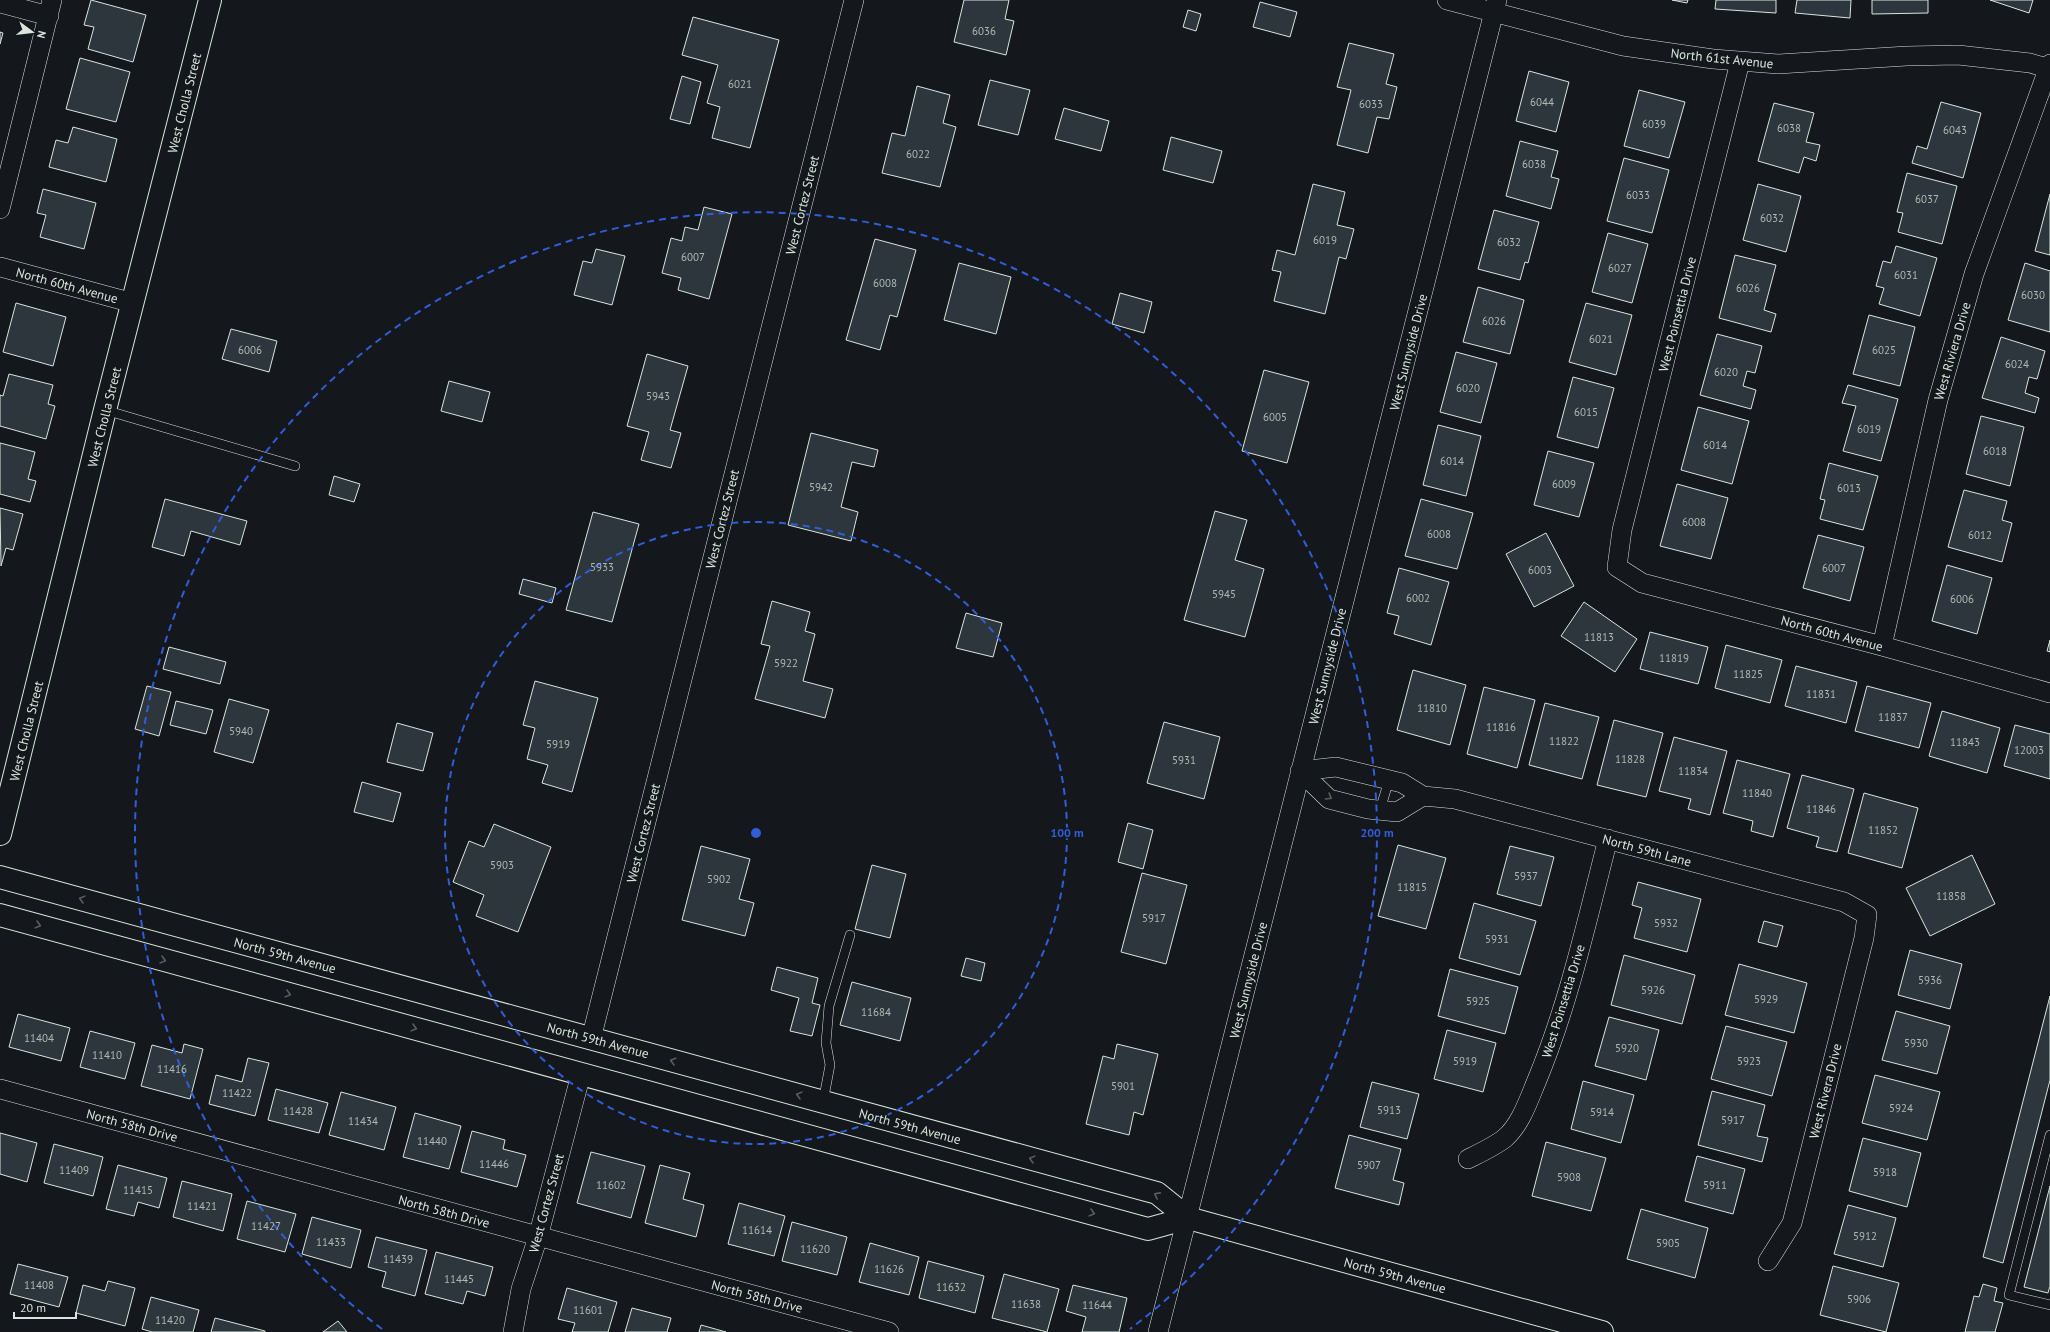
<svg xmlns="http://www.w3.org/2000/svg" width="2050" height="1332" viewBox="0 0 2050 1332" font-family="'PT Sans',sans-serif">
  <style>
    .building { fill: #2c363c; stroke: #d8e6dc }
    .lines { fill: none; stroke-linecap: round; stroke-linejoin: round }
    .lane-casing { stroke: #d8e6dc; stroke-width: 10 }
    .street-casing { stroke: #d8e6dc; stroke-width: 20 }
    .secondary-casing { stroke: #d8e6dc; stroke-width: 24 }
    .lane { stroke: #14181c; stroke-width: 9 }
    .street { stroke: #14181c; stroke-width: 19 }
    .secondary { stroke: #14181c; stroke-width: 22 }
    .oneway { stroke: #59605f }
    .ring { fill: none; stroke: #305dd8; stroke-width: 2; stroke-dasharray: 7 5 }
    .labels { text-anchor: middle; stroke-width: 3; stroke-linejoin: round; paint-order: stroke }
    .number-label { font-size: 11px; fill: #adbab4 }
    .street-label { font-size: 13px; fill: #d8e6dc; stroke: #14181c }
    .centre { fill: #305dd8; stroke: #14181c; stroke-width: 2 }
    .ring-label { font-size: 12px; text-anchor: middle; font-weight: bold; fill: #305dd8; stroke: #14181c; stroke-width: 3; stroke-linejoin: round; paint-order: stroke }
  </style>
  <rect width="100%" height="100%" fill="#14181c"/>
  <path class="building" d="M91,0L146,15L133,62L88,49L94,27L84,25Z
    M964,0H1009L1005,19L1014,21L1006,55L954,42Z
    M1672,0H1688L1687,3Z
    M1716,0H1776V13L1715,9Z
    M1797,0H1851L1850,18L1795,13Z
    M1872,0H1928V13L1872,14Z
    M1990,0H2033L2029,13Z
    M1260,2L1297,12L1290,37L1253,27Z
    M1188,10L1201,14L1196,31L1183,27Z
    M693,17L779,40L750,148L712,138L720,107L707,103L718,65L682,55Z
    M0,32L3,33L0,44Z
    M1349,43L1394,54L1386,84L1397,87L1389,119L1377,117L1368,153L1337,145L1351,90L1337,87Z
    M80,58L130,72L116,122L66,109Z
    M1529,71L1569,82L1556,132L1516,121Z
    M682,76L701,82L690,124L670,119Z
    M990,80L1030,90L1018,135L978,125Z
    M917,86L950,95L943,123L956,127L940,187L882,173L892,133L905,136Z
    M1639,90L1685,102L1669,158L1624,146Z
    M1941,102L1981,113L1963,178L1912,163L1917,146L1927,149Z
    M1774,103L1814,113L1806,142L1820,145L1816,161L1804,157L1799,173L1758,161Z
    M1064,108L1109,121L1101,151L1055,139Z
    M73,127L117,139L106,182L49,167L56,140L68,143Z
    M1171,137L1222,151L1213,183L1163,170Z
    M1520,141L1558,151L1551,177L1559,179L1551,209L1506,196Z
    M1624,158L1669,170L1652,233L1607,221Z
    M1907,173L1957,186L1942,244L1898,232L1903,213L1897,212Z
    M1313,184L1345,192L1337,225L1354,229L1346,259L1339,257L1325,314L1274,301L1281,272L1272,270L1277,250L1295,255Z
    M1758,184L1801,196L1786,252L1743,240Z
    M43,189L96,203L84,249L40,237L46,215L37,213Z
    M2050,194V255L2035,251Z
    M704,207L732,214L709,299L678,290L681,278L662,273L671,238L682,241L685,227L698,230Z
    M1494,210L1539,222L1528,263L1525,262L1520,280L1478,269Z
    M1608,233L1648,244L1632,303L1592,292Z
    M875,239L916,250L897,317L890,315L880,350L846,340Z
    M1896,246L1937,258L1920,316L1879,304L1884,288L1876,286L1883,261L1891,263Z
    M596,249L625,256L612,305L574,295L583,261L592,263Z
    M1735,255L1776,265L1764,310L1776,314L1771,332L1719,318Z
    M959,263L1011,277L996,334L944,320Z
    M2025,263L2050,271V332L2008,320Z
    M1478,287L1524,300L1510,354L1463,342Z
    M1120,293L1152,302L1144,333L1112,324Z
    M16,303L66,317L53,366L3,352Z
    M1586,303L1632,315L1616,375L1569,362Z
    M1869,315L1915,327L1900,386L1853,374Z
    M231,329L277,341L269,372L222,359Z
    M1717,334L1762,346L1755,373L1747,371L1743,386L1756,390L1751,409L1700,395Z
    M2001,337L2045,351L2037,379L2029,377L2025,393L2039,398L2035,413L1982,398Z
    M1456,352L1497,363L1481,423L1440,412Z
    M647,354L688,366L670,430L681,433L671,468L641,460L649,432L627,426Z
    M1264,370L1309,382L1287,463L1242,451Z
    M9,374L53,385L48,404L55,406L46,439L0,426V395L3,396Z
    M1573,377L1614,388L1598,448L1557,437Z
    M449,381L490,392L482,422L441,411Z
    M1848,385L1898,399L1881,461L1843,451L1856,406L1842,403Z
    M1698,407L1749,421L1732,484L1681,470Z
    M1981,416L2024,427L2010,486L1966,474Z
    M1438,425L1481,436L1466,496L1423,485Z
    M811,433L878,450L874,467L852,462L841,507L858,512L851,541L788,525Z
    M0,443L35,452L28,479L36,481L30,502L0,494Z
    M1548,451L1594,463L1579,517L1534,505Z
    M1829,463L1878,476L1863,530L1820,519L1825,500L1820,499Z
    M334,476L360,484L354,502L329,495Z
    M1677,484L1728,498L1711,559L1660,546Z
    M1964,490L2007,501L2002,520L2012,523L2002,562L1948,547Z
    M165,499L247,521L240,545L191,531L184,556L152,547Z
    M1421,499L1473,513L1457,569L1405,556Z
    M0,508L23,514L13,550L6,548L1,566Z
    M1215,511L1247,520L1235,560L1264,569L1245,637L1184,620Z
    M593,512L639,524L612,622L566,610Z
    M1546,533L1574,586L1534,607L1506,554Z
    M1818,535L1864,547L1850,601L1803,588Z
    M1947,565L1992,578L1977,634L1932,621Z
    M1399,568L1449,582L1431,645L1394,634L1399,616L1387,613Z
    M523,579L556,588L552,603L519,594Z
    M772,601L810,612L805,631L815,634L803,681L833,689L825,718L755,699L770,646L761,644Z
    M1584,602L1637,639L1615,672L1561,636Z
    M966,613L1002,623L993,657L956,648Z
    M1650,632L1708,647L1698,684L1640,669Z
    M2050,640V652L2047,651Z
    M1726,645L1782,660L1770,703L1715,688Z
    M169,647L226,662L220,684L163,669Z
    M1796,666L1857,682L1846,723L1785,706Z
    M1413,670L1466,685L1450,745L1397,730Z
    M535,681L598,698L572,792L542,783L548,765L527,759L535,728L523,725Z
    M147,686L171,692L159,736L135,729Z
    M1867,686L1931,703L1919,748L1855,731Z
    M1484,687L1535,700L1517,768L1467,754Z
    M229,699L269,710L253,763L214,752Z
    M176,701L213,710L206,734L170,725Z
    M1545,703L1599,717L1582,779L1529,765Z
    M1942,711L2000,728L1987,773L1929,756Z
    M1614,720L1663,733L1646,797L1597,785Z
    M1164,722L1220,737L1204,799L1147,783Z
    M397,723L433,733L423,771L387,762Z
    M2015,725L2050,734V779L2004,766Z
    M1674,737L1727,751L1710,815L1688,809L1691,799L1659,791Z
    M1737,760L1790,774L1773,837L1751,831L1753,821L1723,813Z
    M1802,775L1854,789L1837,852L1816,847L1819,837L1787,828Z
    M362,782L401,793L393,822L354,812Z
    M1864,793L1918,808L1902,868L1848,853Z
    M1128,823L1153,830L1143,869L1118,862Z
    M494,824L551,847L518,932L476,916L484,895L453,882L469,841L484,847Z
    M1398,845L1446,858L1426,929L1378,916Z
    M701,846L750,859L739,899L754,903L745,936L682,920Z
    M1510,846L1554,857L1541,906L1497,894Z
    M1972,855L1995,904L1930,936L1906,888Z
    M872,865L906,874L890,938L855,929Z
    M1142,873L1187,885L1166,964L1121,952Z
    M1638,882L1701,899L1687,952L1634,938L1642,908L1632,905Z
    M1474,903L1536,921L1520,975L1459,958Z
    M1764,921L1783,926L1777,947L1758,942Z
    M1910,950L1962,964L1950,1009L1898,995Z
    M1624,955L1695,975L1682,1024L1611,1005Z
    M966,958L985,963L981,981L961,976Z
    M1739,964L1807,983L1794,1033L1725,1015Z
    M777,967L818,978L812,1003L820,1005L812,1036L790,1031L799,998L771,990Z
    M1450,969L1518,987L1505,1034L1438,1016Z
    M852,982L911,998L900,1041L840,1025Z
    M2050,996V1080L2003,1263L1983,1257Z
    M1896,1011L1950,1026L1937,1074L1882,1060Z
    M18,1014L70,1028L61,1061L9,1047Z
    M1609,1017L1659,1030L1646,1080L1595,1066Z
    M1726,1026L1787,1042L1772,1096L1711,1079Z
    M1447,1030L1496,1043L1483,1092L1434,1079Z
    M90,1031L135,1043L125,1079L80,1067Z
    M184,1044L203,1049L190,1099L141,1086L152,1045L182,1053Z
    M1117,1044L1158,1054L1143,1115L1134,1112L1129,1135L1086,1124L1103,1056L1114,1059Z
    M248,1058L269,1063L255,1116L209,1104L216,1075L242,1082Z
    M1875,1075L1940,1092L1927,1140L1862,1123Z
    M1583,1081L1634,1095L1621,1143L1571,1129Z
    M1372,1082L1419,1094L1407,1139L1360,1127Z
    M276,1089L328,1103L319,1133L268,1120Z
    M1712,1091L1765,1105L1757,1136L1768,1138L1762,1162L1698,1145Z
    M341,1092L396,1107L384,1150L329,1135Z
    M415,1113L461,1126L449,1169L403,1157Z
    M472,1131L505,1140L503,1149L526,1155L517,1187L461,1172Z
    M0,1133L37,1143L27,1182L0,1174Z
    M1349,1135L1401,1149L1393,1180L1404,1183L1399,1205L1335,1188Z
    M1863,1138L1921,1153L1907,1207L1849,1191Z
    M1546,1142L1606,1158L1591,1211L1532,1196Z
    M54,1144L103,1157L93,1196L44,1183Z
    M591,1152L645,1166L631,1218L577,1203Z
    M1697,1156L1745,1169L1733,1214L1685,1201Z
    M118,1165L167,1178L159,1208L138,1202L134,1216L106,1209Z
    M660,1165L690,1173L683,1199L704,1205L696,1237L645,1223Z
    M182,1181L232,1194L223,1231L173,1217Z
    M2050,1186V1286L2048,1293L2024,1287Z
    M247,1201L296,1214L285,1252L237,1239Z
    M739,1203L785,1216L774,1256L728,1244Z
    M1848,1205L1896,1218L1883,1267L1834,1254Z
    M1641,1209L1708,1228L1695,1278L1627,1259Z
    M312,1217L361,1230L351,1268L302,1254Z
    M792,1222L847,1237L837,1275L782,1261Z
    M376,1237L427,1250L415,1296L382,1287L386,1272L368,1267Z
    M870,1243L919,1257L909,1295L859,1282Z
    M436,1252L493,1267L485,1296L467,1291L463,1304L425,1294Z
    M928,1261L984,1276L975,1313L919,1298Z
    M18,1264L68,1277L59,1307L10,1294Z
    M1833,1266L1899,1283L1886,1332L1820,1315Z
    M1004,1274L1059,1289L1047,1332L992,1318Z
    M108,1281L135,1288L125,1326L76,1313L83,1285L105,1291Z
    M1983,1284L1997,1288L1994,1301L2003,1303L1995,1332H1965L1974,1296L1979,1297Z
    M1073,1285L1127,1298L1119,1332H1082L1086,1317L1066,1311Z
    M567,1288L617,1302L608,1332H572L575,1323L558,1319Z
    M151,1297L199,1310L193,1332H152L142,1329Z
    M632,1308L671,1318L667,1332H625Z
    M215,1318L265,1331V1332H211Z
    M338,1321L347,1332H323Z
    M701,1325L726,1332H699Z"/>
  <g class="lines">
    <defs>
      <path id="lane" d="M105,410L295,466
        M1380,810L1389,780
        M823,1102L830,1065L826,1043L829,1006L850,935
        M2050,1135L2009,1295L2050,1305"/>
      <path id="street" d="M1447,0L1623,46L1713,59L1778,64L1907,56L1958,55L2030,63L2050,69
        M0,3L49,16
        M1740,62L1622,530L1617,567L1642,583L1882,646L2050,693
        M0,209L52,0
        M0,267L133,303
        M1882,646L1938,400L1974,274L2050,64
        M1300,771L1336,767L1402,783L1423,796L1455,799L1844,902L1867,915L1864,938L1792,1223L1768,1261
        M1300,771L1329,799L1368,809L1397,812L1423,796
        M591,1039L854,0
        M0,1089L889,1332
        M1468,1159C1480,1153 1495,1146 1505,1138C1521,1124 1529,1099 1537,1080C1569,1003 1587,920 1608,839
        M513,1332L521,1289L538,1237L581,1074
        M1158,1332L1497,0"/>
      <path id="secondary" d="M0,834L105,410L210,0
        M0,877L1157,1193L1188,1218L1602,1332
        M0,915L1148,1229L1188,1218"/>
    </defs>
    <use href="#lane" class="lane-casing"/>
    <use href="#street" class="street-casing"/>
    <use href="#secondary" class="secondary-casing"/>
    <use href="#lane" class="lane"/>
    <use href="#street" class="street"/>
    <use href="#secondary" class="secondary"/>
  </g>
  <defs><path id="oneway-chevron" d="M-2-3.5L2.5 0L-2 3.5" fill="none" stroke-width="1.6" stroke-linecap="round" stroke-linejoin="round"/></defs>
  <g class="oneway">
    <use href="#oneway-chevron" transform="translate(1329 797) rotate(31)"/>
    <use href="#oneway-chevron" transform="translate(82 899) rotate(-165)"/>
    <use href="#oneway-chevron" transform="translate(38 925) rotate(15)"/>
    <use href="#oneway-chevron" transform="translate(163 960) rotate(15)"/>
    <use href="#oneway-chevron" transform="translate(288 994) rotate(15)"/>
    <use href="#oneway-chevron" transform="translate(414 1028) rotate(15)"/>
    <use href="#oneway-chevron" transform="translate(673 1061) rotate(-165)"/>
    <use href="#oneway-chevron" transform="translate(799 1095) rotate(-165)"/>
    <use href="#oneway-chevron" transform="translate(1032 1159) rotate(-165)"/>
    <use href="#oneway-chevron" transform="translate(1157 1195) rotate(-152)"/>
    <use href="#oneway-chevron" transform="translate(1092 1213) rotate(15)"/>
  </g>
  <g class="ring">
    <circle cx="756" cy="833" r="311"/>
    <path d="M382 1329A621 621 0 1 1 1130 1329"/>
  </g>
  <g class="labels">
    <g class="number-label">
      <text x="984" y="35">6036</text>
      <text x="740" y="88">6021</text>
      <text x="1542" y="106">6044</text>
      <text x="1371" y="108">6033</text>
      <text x="1654" y="128">6039</text>
      <text x="1789" y="132">6038</text>
      <text x="1955" y="134">6043</text>
      <text x="918" y="158">6022</text>
      <text x="1534" y="168">6038</text>
      <text x="1638" y="199">6033</text>
      <text x="1927" y="203">6037</text>
      <text x="1772" y="222">6032</text>
      <text x="1325" y="244">6019</text>
      <text x="1509" y="246">6032</text>
      <text x="693" y="261">6007</text>
      <text x="1620" y="272">6027</text>
      <text x="1906" y="279">6031</text>
      <text x="885" y="287">6008</text>
      <text x="1748" y="292">6026</text>
      <text x="2033" y="299">6030</text>
      <text x="1494" y="325">6026</text>
      <text x="1601" y="343">6021</text>
      <text x="250" y="354">6006</text>
      <text x="1884" y="354">6025</text>
      <text x="2017" y="368">6024</text>
      <text x="1726" y="376">6020</text>
      <text x="1468" y="392">6020</text>
      <text x="658" y="400">5943</text>
      <text x="1586" y="416">6015</text>
      <text x="1275" y="421">6005</text>
      <text x="1869" y="433">6019</text>
      <text x="1715" y="449">6014</text>
      <text x="1995" y="455">6018</text>
      <text x="1452" y="465">6014</text>
      <text x="1564" y="488">6009</text>
      <text x="821" y="491">5942</text>
      <text x="1849" y="492">6013</text>
      <text x="1694" y="526">6008</text>
      <text x="1439" y="538">6008</text>
      <text x="1980" y="539">6012</text>
      <text x="602" y="571">5933</text>
      <text x="1834" y="572">6007</text>
      <text x="1540" y="574">6003</text>
      <text x="1224" y="598">5945</text>
      <text x="1418" y="602">6002</text>
      <text x="1962" y="603">6006</text>
      <text x="1599" y="641">11813</text>
      <text x="1674" y="662">11819</text>
      <text x="786" y="667">5922</text>
      <text x="1748" y="678">11825</text>
      <text x="1821" y="698">11831</text>
      <text x="1432" y="712">11810</text>
      <text x="1893" y="721">11837</text>
      <text x="1501" y="731">11816</text>
      <text x="241" y="735">5940</text>
      <text x="1564" y="745">11822</text>
      <text x="1965" y="746">11843</text>
      <text x="558" y="748">5919</text>
      <text x="2029" y="754">12003</text>
      <text x="1630" y="763">11828</text>
      <text x="1184" y="764">5931</text>
      <text x="1693" y="775">11834</text>
      <text x="1757" y="797">11840</text>
      <text x="1821" y="813">11846</text>
      <text x="1883" y="834">11852</text>
      <text x="502" y="869">5903</text>
      <text x="1526" y="880">5937</text>
      <text x="719" y="883">5902</text>
      <text x="1412" y="891">11815</text>
      <text x="1951" y="900">11858</text>
      <text x="1154" y="922">5917</text>
      <text x="1666" y="927">5932</text>
      <text x="1497" y="943">5931</text>
      <text x="1930" y="984">5936</text>
      <text x="1653" y="994">5926</text>
      <text x="1766" y="1003">5929</text>
      <text x="1478" y="1005">5925</text>
      <text x="876" y="1016">11684</text>
      <text x="39" y="1042">11404</text>
      <text x="1916" y="1047">5930</text>
      <text x="1627" y="1052">5920</text>
      <text x="107" y="1059">11410</text>
      <text x="1465" y="1065">5919</text>
      <text x="1749" y="1065">5923</text>
      <text x="172" y="1073">11416</text>
      <text x="1123" y="1090">5901</text>
      <text x="237" y="1097">11422</text>
      <text x="1901" y="1112">5924</text>
      <text x="1389" y="1114">5913</text>
      <text x="298" y="1115">11428</text>
      <text x="1602" y="1116">5914</text>
      <text x="1733" y="1124">5917</text>
      <text x="363" y="1125">11434</text>
      <text x="432" y="1145">11440</text>
      <text x="494" y="1168">11446</text>
      <text x="1369" y="1169">5907</text>
      <text x="74" y="1174">11409</text>
      <text x="1885" y="1176">5918</text>
      <text x="1569" y="1181">5908</text>
      <text x="611" y="1189">11602</text>
      <text x="1715" y="1189">5911</text>
      <text x="138" y="1194">11415</text>
      <text x="202" y="1210">11421</text>
      <text x="266" y="1230">11427</text>
      <text x="757" y="1234">11614</text>
      <text x="1865" y="1240">5912</text>
      <text x="331" y="1246">11433</text>
      <text x="1668" y="1247">5905</text>
      <text x="815" y="1253">11620</text>
      <text x="398" y="1263">11439</text>
      <text x="889" y="1273">11626</text>
      <text x="459" y="1283">11445</text>
      <text x="39" y="1289">11408</text>
      <text x="951" y="1291">11632</text>
      <text x="1859" y="1303">5906</text>
      <text x="1026" y="1308">11638</text>
      <text x="1097" y="1309">11644</text>
      <text x="588" y="1314">11601</text>
      <text x="170" y="1324">11420</text>
    </g>
    <g class="street-label">
      <text transform="translate(1722 58) rotate(6)" y="5">North 61st Avenue</text>
      <text transform="translate(184 103) rotate(-76)" y="5">West Cholla Street</text>
      <text transform="translate(802 205) rotate(-76)" y="5">West Cortez Street</text>
      <text transform="translate(67 285) rotate(15)" y="5">North 60th Avenue</text>
      <text transform="translate(1677 314) rotate(-76)" y="5">West Poinsettia Drive</text>
      <text transform="translate(1952 351) rotate(-74)" y="5">West Riviera Drive</text>
      <text transform="translate(1408 352) rotate(-76)" y="5">West Sunnyside Drive</text>
      <text transform="translate(104 417) rotate(-76)" y="5">West Cholla Street</text>
      <text transform="translate(722 519) rotate(-76)" y="5">West Cortez Street</text>
      <text transform="translate(1832 633) rotate(15)" y="5">North 60th Avenue</text>
      <text transform="translate(1327 666) rotate(-76)" y="5">West Sunnyside Drive</text>
      <text transform="translate(26 731) rotate(-76)" y="5">West Cholla Street</text>
      <text transform="translate(643 833) rotate(-76)" y="5">West Cortez Street</text>
      <text transform="translate(1647 850) rotate(15)" y="5">North 59th Lane</text>
      <text transform="translate(285 955) rotate(15)" y="5">North 59th Avenue</text>
      <text transform="translate(1248 980) rotate(-76)" y="5">West Sunnyside Drive</text>
      <text transform="translate(1563 1001) rotate(-73)" y="5">West Poinsettia Drive</text>
      <text transform="translate(598 1040) rotate(15)" y="5">North 59th Avenue</text>
      <text transform="translate(1825 1091) rotate(-76)" y="5">West Rivera Drive</text>
      <text transform="translate(132 1125) rotate(15)" y="5">North 58th Drive</text>
      <text transform="translate(910 1126) rotate(15)" y="5">North 59th Avenue</text>
      <text transform="translate(546 1203) rotate(-75)" y="5">West Cortez Street</text>
      <text transform="translate(444 1211) rotate(15)" y="5">North 58th Drive</text>
      <text transform="translate(1395 1275) rotate(15)" y="5">North 59th Avenue</text>
      <text transform="translate(757 1296) rotate(15)" y="5">North 58th Drive</text>
    </g>
  </g>
  <circle cx="756" cy="833" r="6" class="centre"/>
  <g class="ring-label">
    <text x="1067" y="837">100 m</text>
    <text x="1377" y="837">200 m</text>
  </g>
  <g transform="translate(32 32) rotate(105)" stroke="#14181c" stroke-width="3" paint-order="stroke">
  <path d="M0-3L7 15L0 10L-7 15Z" fill="#d8e6dc"/>
  <text y="-6" font-size="11" font-weight="bold" text-anchor="middle" fill="#d8e6dc">N</text>
  </g>
  <path d="M14 1312v6h62v-6" fill="none" stroke="#d8e6dc" stroke-width="2"/>
  <text x="20" y="1312" font-size="12" fill="#d8e6dc" stroke="#14181c" stroke-width="3" paint-order="stroke">20 m</text>
</svg>
